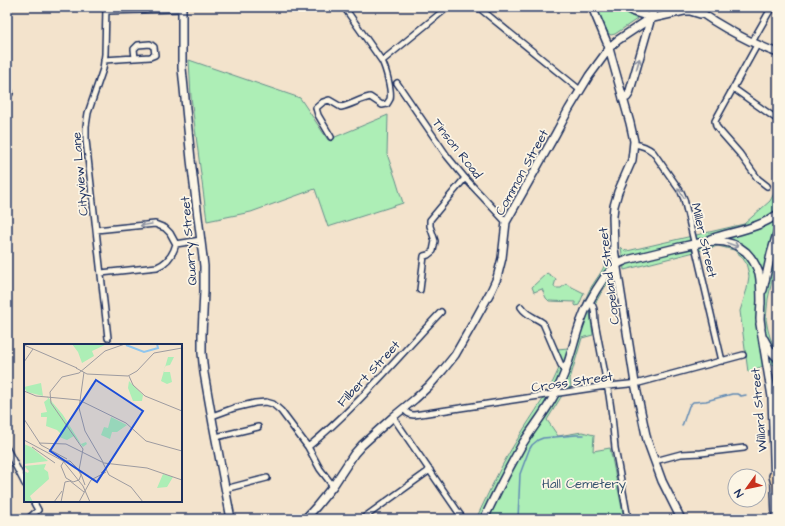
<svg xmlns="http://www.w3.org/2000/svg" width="785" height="526" viewBox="0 0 785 526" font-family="'Architects Daughter',sans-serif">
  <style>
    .green { fill: #adeeb6; stroke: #648e8a }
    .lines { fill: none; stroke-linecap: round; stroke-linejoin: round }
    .stream { stroke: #618ab4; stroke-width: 1.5 }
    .street-casing { stroke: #1b2f5e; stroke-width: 8 }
    .secondary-casing { stroke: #1b2f5e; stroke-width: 10 }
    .highway-casing { stroke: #1b2f5e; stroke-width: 12 }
    .street { stroke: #fcf5e5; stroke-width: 5 }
    .secondary { stroke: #fcf5e5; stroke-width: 7 }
    .highway { stroke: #fddcac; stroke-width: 9 }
    .oneway { stroke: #8c92a2 }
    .labels { text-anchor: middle; stroke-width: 3.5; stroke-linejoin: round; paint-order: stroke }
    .street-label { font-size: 13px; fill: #1b2f5e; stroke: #fcf5e5 }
    .park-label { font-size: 13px; fill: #385570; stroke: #fcf5e5 }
    .inset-river { fill: none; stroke: #90c6ee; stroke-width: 2 }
    .inset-road { fill: none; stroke: #9d9ba0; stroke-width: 1 }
    .view { fill: #1d4ed8; fill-opacity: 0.15; stroke: #1d4ed8; stroke-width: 2 }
    .inset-edge { fill: none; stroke: #1b2f5e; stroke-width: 2 }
  </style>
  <rect width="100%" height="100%" fill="#f3e3cc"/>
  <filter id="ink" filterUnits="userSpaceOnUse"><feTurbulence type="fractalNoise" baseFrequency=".025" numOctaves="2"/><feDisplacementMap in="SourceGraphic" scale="8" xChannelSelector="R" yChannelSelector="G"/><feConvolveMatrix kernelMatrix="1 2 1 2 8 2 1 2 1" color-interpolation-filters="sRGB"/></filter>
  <g filter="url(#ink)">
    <path class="green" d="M596,7H615L637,19L615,34L611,35L608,33Z
      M189,60L300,98L328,140L388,115L387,154L396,180L403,203L328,227L315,189L251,212L207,221L191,97Z
      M778,186V253L768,299L766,319L768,330L770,337L773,344L778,350V367L771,363L748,372L740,311L747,289L749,276L748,271L746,263L741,256L734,250L718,246L624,270L621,247L624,250L627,251L744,224L770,201Z
      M606,261L610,280L601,293L590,313L593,335L582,338L570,379L571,388L566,389L547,420L558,436L582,432L594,435L593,451L610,448L624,519H476C489,492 501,465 517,440C533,413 552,390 562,360L557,349L568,348C575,329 580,310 589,291C594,281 603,272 606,261Z
      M547,273L556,279L554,286L555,288H561L566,284L584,293L579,305L576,306L575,305V302L549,301L546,298L542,289L534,292L532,287Z"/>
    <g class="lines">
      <path class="stream" d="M682,426L689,406L693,402L706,401L732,394H737L741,396L746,395
        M518,519L520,474L529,450L532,445L538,440L543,438L576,435H584"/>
      <defs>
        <path id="street" d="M106,7L105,54L103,69L88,113L86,126V140L108,338
          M478,7L580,90
          M106,11L182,9
          M752,42L772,7
          M757,45L715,121L716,126L719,130L740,154L758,179L767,186
          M104,60L150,57L155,55L154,47L150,44L138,45L134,49L135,58
          M382,61L448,7
          M7,83L10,93
          M397,83L447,156L465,178L506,222
          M733,88L778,120
          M331,137L318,115L316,108L323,102L329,100L341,107C351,105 360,99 370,97L382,105L387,104C388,102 389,101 390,99C392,91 386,69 382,61L344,7
          M634,144C641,145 647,147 653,152L681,192L684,199L722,361
          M96,230L155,224L165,228L170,233L176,244C173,255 167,263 157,267L101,273
          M176,244L201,240
          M420,290L424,256L428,255L433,251L435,241L430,226V220L465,178
          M589,302C596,306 594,315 595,322L609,395L612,416L615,448L628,519
          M521,307C527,316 535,317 543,323L561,365L564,368L567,370
          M404,409C407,413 409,415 414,415L599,387L639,383L743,355
          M212,416L234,408L255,403L266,402L273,404L281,411L308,447L320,469L333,486
          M393,417L463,519
          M216,437L258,427
          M308,447C357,407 398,357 441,312
          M7,449L25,484
          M655,461L681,454L701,453L744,448
          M225,489L267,478
          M28,519L38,510L33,501
          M362,519L430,470"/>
        <path id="secondary" d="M182,7V68L191,160L204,266V291L202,334V353L204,373L213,424L231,519
          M592,7L608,45L630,123L634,141L633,151L632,160L618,192L614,206L613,216L614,249L635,383L647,440L662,481L681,519
          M624,7L634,12L653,18L684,11H690L700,14
          M695,7C705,17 717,23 729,30C745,39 761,47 778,53
          M623,99L627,97L629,94L654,7
          M710,239C734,231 758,229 778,214
          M763,290L771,254L778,230
          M760,324L772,397L776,519
          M761,327L760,319L761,300
          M764,339L770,350L778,359
          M305,519L316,507L333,486L354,454L362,445L393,417L415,399L429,386L443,370L455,355L475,320L491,291L497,278L502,258L506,222L555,135L569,109L589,76L611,46L618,40L651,18
          M484,519C496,493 509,468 523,443C534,426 547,410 556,392C569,369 572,345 581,321C586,306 595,291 604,278C611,270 617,263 627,260C643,256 660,252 676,248C698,243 726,234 746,252C752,258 756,265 759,273C761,283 761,294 761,304"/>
        <path id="highway" d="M774,476L778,491"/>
      </defs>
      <use href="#street" class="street-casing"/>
      <use href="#secondary" class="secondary-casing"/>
      <use href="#highway" class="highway-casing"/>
      <use href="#street" class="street"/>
      <use href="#secondary" class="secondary"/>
      <use href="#highway" class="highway"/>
    </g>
    <defs><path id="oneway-shaft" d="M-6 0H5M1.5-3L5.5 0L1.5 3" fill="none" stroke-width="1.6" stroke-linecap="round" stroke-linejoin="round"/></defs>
    <g class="oneway">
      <use href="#oneway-shaft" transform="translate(638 64) rotate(-74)"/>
      <use href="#oneway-shaft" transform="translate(681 193) rotate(-120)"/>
      <use href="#oneway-shaft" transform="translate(146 225) rotate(171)"/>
      <use href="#oneway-shaft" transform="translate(733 245) rotate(20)"/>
    </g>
  </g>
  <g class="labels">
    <g class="street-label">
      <text transform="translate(458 148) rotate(52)" y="5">Tinson Road</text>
      <text transform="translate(521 172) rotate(-61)" y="5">Common Street</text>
      <text transform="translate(79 174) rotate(-95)" y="5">Cityview Lane</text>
      <text transform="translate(705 240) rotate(77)" y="5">Miller Street</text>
      <text transform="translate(188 241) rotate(-95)" y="5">Quarry Street</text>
      <text transform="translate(608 276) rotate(-97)" y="5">Copeland Street</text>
      <text transform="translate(368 373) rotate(-47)" y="5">Filbert Street</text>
      <text transform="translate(572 381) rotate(-8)" y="5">Cross Street</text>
      <text transform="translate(758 410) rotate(-95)" y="5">Willard Street</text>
    </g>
    <g class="park-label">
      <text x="584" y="488">Hall Cemetery</text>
    </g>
  </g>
  <g transform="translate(24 344)">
    <rect width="158" height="158" fill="#f3e3cc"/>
    <path d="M45,0H83L68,7L70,12L58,19L54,8L48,0ZM144,13H150L146,21L141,22L140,28H146L148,38L143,40L137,37ZM105,37L119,51L118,57H109L104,44ZM17,39L19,52L3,48L0,43ZM23,52L39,71L57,100L62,98L63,100L59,103L50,92L43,96L35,93L37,90L33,86L22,82L23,73H17V69L23,68L20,58L24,55ZM87,73L103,81L93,88H88L86,95L77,91L80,83L84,84ZM0,100L7,103L24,117L0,120ZM22,120L20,125L24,128L25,135L6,152L9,158H0V127L4,129L5,127L0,122ZM139,130L149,133L143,143L133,144Z" fill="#adeeb6"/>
    <path class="inset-river" d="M102,1L120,8L134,4L133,0"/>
    <path class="inset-road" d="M0,1L53,24M0,18L9,5M52,24L63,30L104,32L113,27L130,9L158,4M60,28L55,64L61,87L79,118M105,32L109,41L121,52L158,67M0,47L12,52L55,56L102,79L122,97L158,107M0,75L17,101L43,115M0,96L39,117L59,142L66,158M15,99L42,100L80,119L123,124L158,136M8,103L31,119M40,117H46L53,124L57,131L55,136L49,138L42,134L37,122ZM79,119L85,131L107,143L119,158M55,126L59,105L27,59L26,48L38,33L55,29L81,7L101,0M56,127L61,141M77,129L86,120M46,137L60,148M30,158L38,147M37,158L41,138L46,137M55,158L67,136L82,128"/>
    <path class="view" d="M72,36L119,67L73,138L26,107Z"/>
    <rect width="158" height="158" class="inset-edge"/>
  </g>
  <rect width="785" height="526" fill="none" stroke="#fcf5e5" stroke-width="24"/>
  <rect x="12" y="12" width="761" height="502" fill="none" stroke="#1b2f5e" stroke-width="1.5" filter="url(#ink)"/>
  <g transform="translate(747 488) rotate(237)"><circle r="19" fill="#fcf5e5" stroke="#a2a6af"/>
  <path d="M0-3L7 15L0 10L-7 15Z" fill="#c8321e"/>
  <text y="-6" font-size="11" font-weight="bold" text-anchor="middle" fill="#1b2f5e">N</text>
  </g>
</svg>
